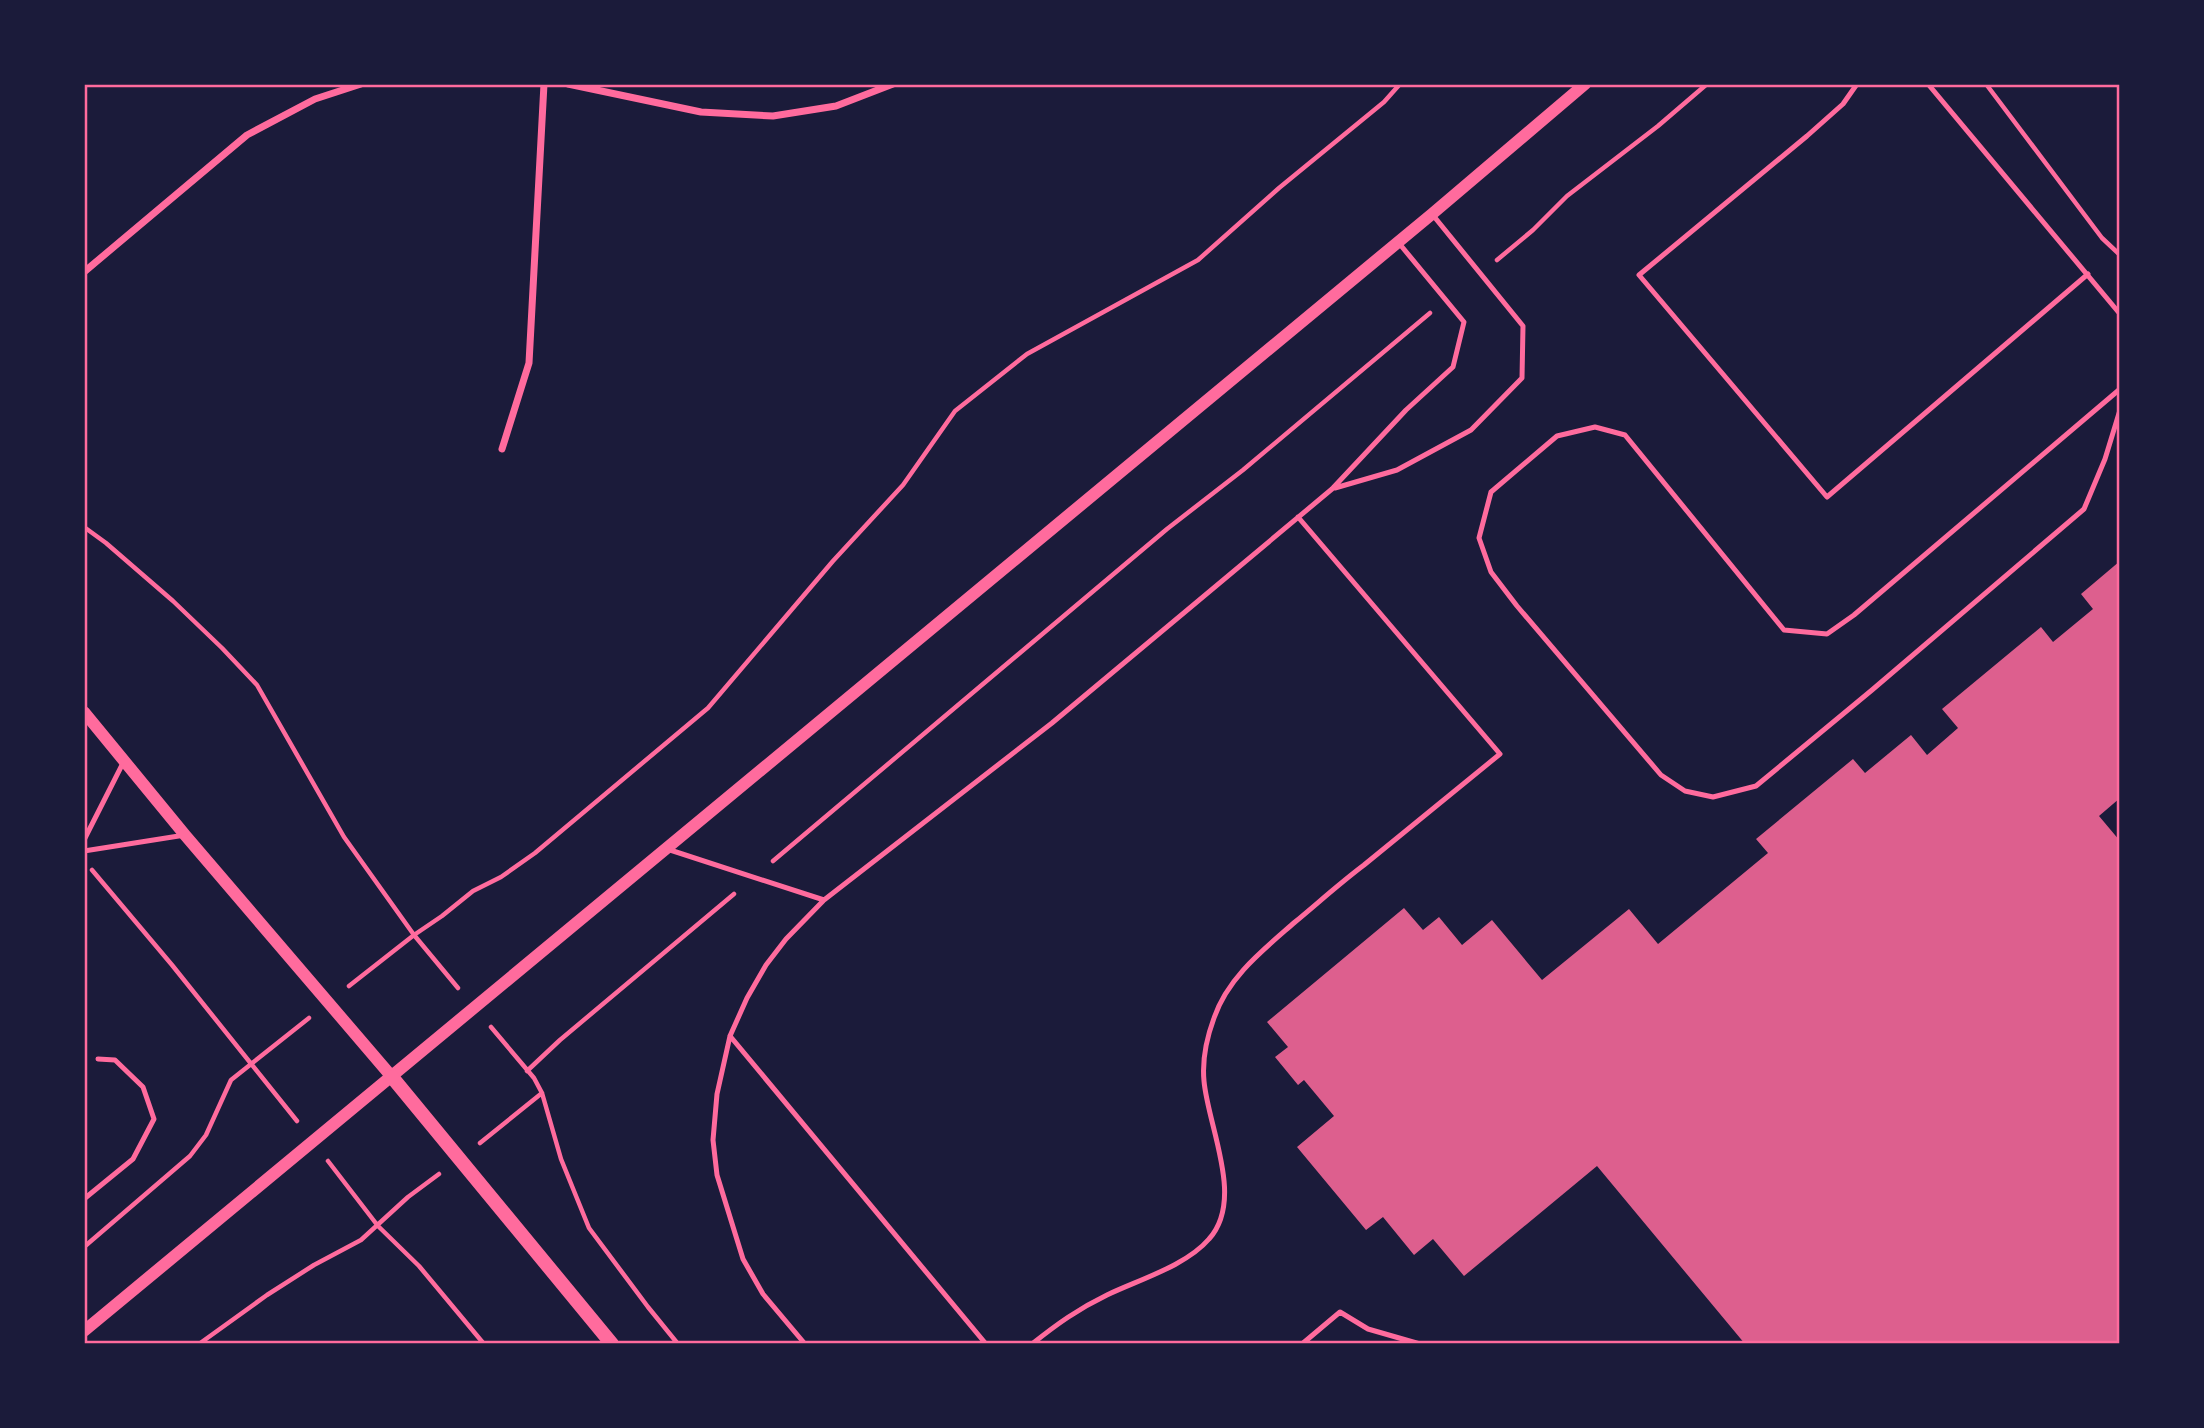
<svg xmlns="http://www.w3.org/2000/svg" width="2204" height="1428" viewBox="0 0 2204 1428" font-family="Roboto,sans-serif">
  <style>
    .building { fill: #dd5f8e }
    .lines { fill: none; stroke-linecap: round; stroke-linejoin: round }
    .path { stroke: #ff6b9d; stroke-width: 4.5 }
    .service { stroke: #ff6b9d; stroke-width: 5 }
    .minor { stroke: #ff6b9d; stroke-width: 7 }
    .tertiary { stroke: #ff6b9d; stroke-width: 12 }
    .secondary { stroke: #ff6b9d; stroke-width: 14 }
    .neatline { fill: none; stroke: #ff6b9d; stroke-width: 2.5 }
  </style>
  <rect width="100%" height="100%" fill="#1b1b3a"/>
  <path class="building" d="M2120,561V798L2099,816L2120,841V1344H1745L1597,1166L1464,1276L1433,1239L1414,1255L1383,1217L1366,1230L1297,1147L1334,1116L1304,1080L1298,1085L1275,1057L1288,1047L1267,1022L1404,908L1423,930L1439,917L1462,945L1492,920L1542,980L1629,909L1658,944L1768,853L1756,839L1853,759L1865,773L1911,735L1927,755L1958,728L1942,709L2041,627L2053,642L2093,609L2081,594Z"/>
  <g class="lines">
    <path class="path" d="M1986,84L2102,238L2120,255
      M1497,260L1533,230L1567,196L1658,126L1707,84
      M84,527L106,543L173,601L222,648L257,685L344,837L414,935L442,916L473,891L501,877L535,853L708,708L833,561L903,485L955,411L1027,354L1198,260L1279,188L1384,102L1400,84
      M773,861L1167,529L1243,470L1430,313
      M92,870L172,965L297,1121
      M349,986L414,935L458,988
      M491,1027L534,1078L542,1093L561,1159L589,1228L648,1307L678,1344
      M527,1071L560,1040L734,894
      M480,1143L542,1093
      M328,1161L378,1226L419,1266L484,1344
      M84,1247L190,1156L206,1135L231,1080L309,1018
      M199,1344L267,1295L314,1265L361,1240L408,1197L439,1174"/>
    <path class="service" d="M1857,84L1843,104L1807,136L1639,275L1827,497L2088,274
      M1928,84L2120,314
      M2120,389L1854,615L1827,634L1784,630L1625,435L1595,427L1557,436L1491,492L1479,538L1491,572L1517,606L1661,775L1685,791L1713,797L1756,786L1872,690L2084,509L2105,459L2120,410
      M1335,488L1397,470L1471,430L1522,378L1523,326L1432,214
      M84,840L124,761
      M667,849L824,900
      M84,851L185,835
      M730,1036L986,1344
      M84,1199L133,1159L154,1119L143,1087L115,1060L98,1059
      M805,1344L763,1294L743,1259L717,1175L713,1140L717,1094L730,1036L747,998L766,965L786,939L824,900L1052,723L1332,489L1406,410L1453,367L1464,322L1398,242
      M1032,1344C1057,1324 1078,1309 1107,1295C1138,1280 1186,1266 1209,1239C1245,1199 1208,1127 1204,1081C1202,1060 1207,1037 1214,1018C1228,977 1263,950 1295,922C1318,903 1340,883 1364,865C1409,828 1454,791 1500,754L1298,517
      M1302,1344L1340,1312L1368,1329L1420,1344"/>
    <path class="minor" d="M568,84L701,112L773,116L836,106L893,84
      M84,272L247,135L315,99L361,84
      M502,449L529,363L544,84"/>
    <path class="tertiary" d="M84,712L185,835L392,1077
      M84,1331L1432,214L1585,84"/>
    <path class="secondary" d="M392,1077L612,1344"/>
  </g>
  <rect width="2204" height="1428" fill="none" stroke="#1b1b3a" stroke-width="172"/>
  <rect x="86" y="86" width="2032" height="1256" class="neatline"/>
</svg>
